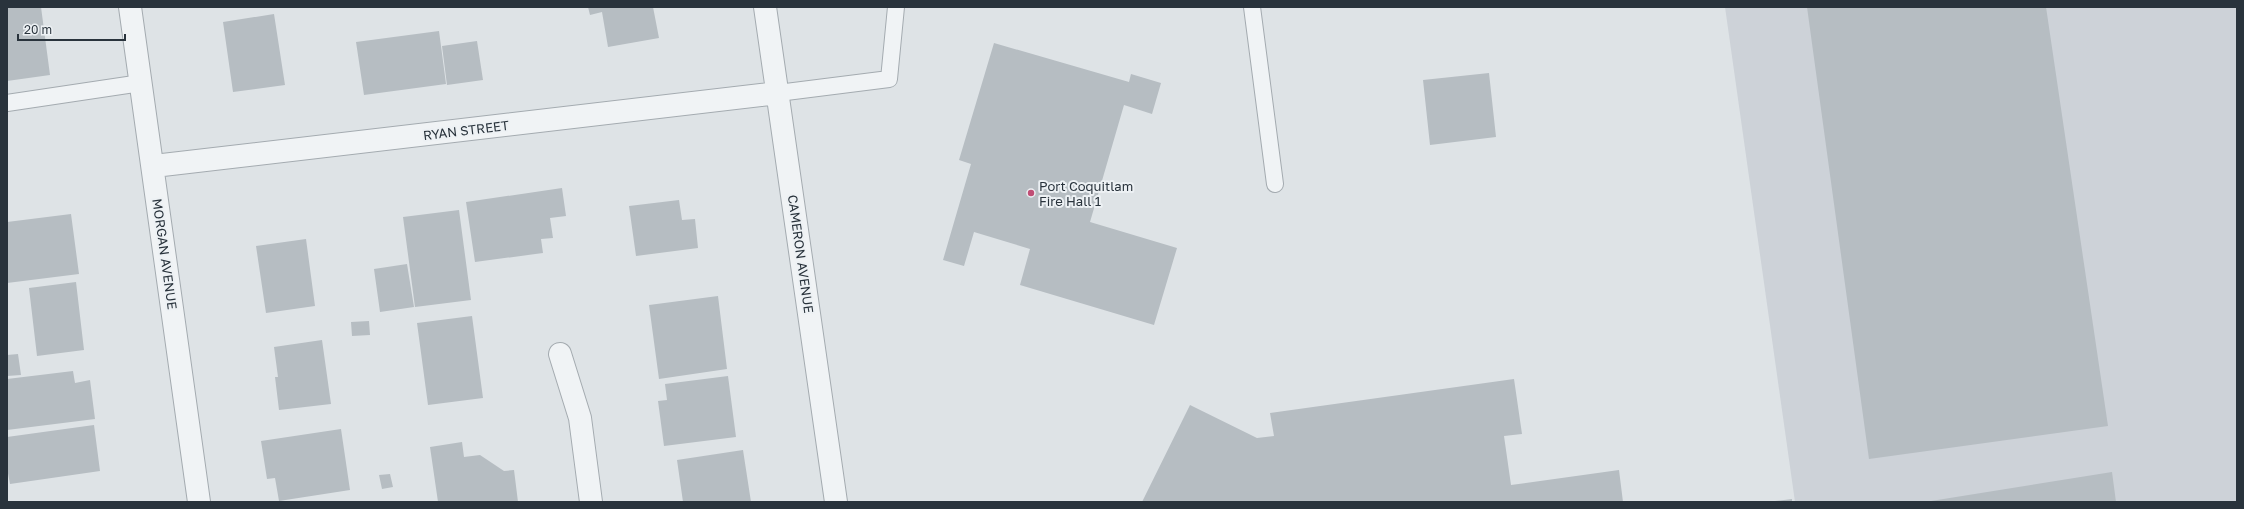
<svg xmlns="http://www.w3.org/2000/svg" width="2244" height="509" viewBox="0 0 2244 509" font-family="'Golos Text',sans-serif">
  <style>
    .built { fill: #cdd2d8 }
    .building { fill: #b6bdc2 }
    .lines { fill: none; stroke-linecap: round; stroke-linejoin: round }
    .service-casing { stroke: #a4abb0; stroke-width: 18 }
    .minor-casing { stroke: #a4abb0; stroke-width: 24 }
    .service { stroke: #f0f3f5; stroke-width: 16 }
    .minor { stroke: #f0f3f5; stroke-width: 22 }
    .poi-dot { fill: #c04e75; stroke: #edf1f4; stroke-width: 1.5 }
    .labels { text-anchor: middle; stroke-width: 4; stroke-linejoin: round; paint-order: stroke }
    .street-label { font-size: 13px; fill: #29333c; stroke: #edf1f4 }
    .poi-label { font-size: 13px; fill: #29333c; stroke: #edf1f4; text-anchor: start }
  </style>
  <rect width="100%" height="100%" fill="#dee3e6"/>
  <path class="built" d="M1725,7H2237V502H1795Z"/>
  <path class="building" d="M7,7H41L50,75L7,81Z
    M588,7H653L659,38L608,47L602,12L590,15Z
    M1807,7H2046L2108,426L1869,459Z
    M274,14L285,85L233,92L223,22Z
    M439,31L446,84L364,95L356,42Z
    M477,41L483,80L447,85L442,46Z
    M994,43L1129,82L1131,74L1161,83L1152,114L1124,105L1090,222L1177,248L1154,325L1020,285L1030,249L974,232L964,266L943,260L971,164L959,160Z
    M1489,73L1496,137L1430,145L1423,80Z
    M562,188L566,216L550,218L553,238L541,239L543,253L475,262L466,202Z
    M679,200L682,220L695,219L698,248L636,256L629,206Z
    M459,210L471,300L415,307L403,217Z
    M71,214L79,274L7,283V222Z
    M306,239L315,306L266,313L256,246Z
    M407,264L414,307L380,312L374,269Z
    M76,282L84,350L37,356L29,288Z
    M718,296L727,369L659,379L649,305Z
    M472,316L483,398L428,405L417,323Z
    M369,321L370,335L352,336L351,322Z
    M322,340L331,404L279,410L275,377H278L274,347Z
    M18,354L21,375L7,376V355Z
    M73,371L75,383L90,380L95,419L7,430V379Z
    M728,376L736,437L664,446L658,401L667,400L665,384Z
    M1514,379L1522,434L1504,436L1511,485L1619,470L1623,502H1142L1190,405L1257,438L1274,436L1270,413Z
    M94,425L100,471L10,484L7,468V437Z
    M341,429L350,490L279,501L275,478L267,479L261,441Z
    M462,442L464,457L480,455L504,471L514,470L518,502H438L430,447Z
    M743,450L751,502H683L677,460Z
    M2112,472L2116,502H1931V501Z
    M390,474L393,487L382,489L379,475Z
    M1792,499V502H1775V501Z"/>
  <g class="lines">
    <defs>
      <path id="service" d="M1252,7L1275,184
        M778,93L889,79L896,7
        M7,103L141,83"/>
      <path id="minor" d="M130,7L199,502
        M765,7L836,502
        M154,166L778,93
        M560,354L580,418L591,502"/>
    </defs>
    <use href="#service" class="service-casing"/>
    <use href="#minor" class="minor-casing"/>
    <use href="#service" class="service"/>
    <use href="#minor" class="minor"/>
  </g>
  <circle class="poi-dot" cx="1031" cy="193" r="4"/>
  <g class="labels">
    <g class="street-label">
      <text transform="translate(466 130) rotate(-7)" y="5">RYAN STREET</text>
      <text transform="translate(165 254) rotate(82)" y="5">MORGAN AVENUE</text>
      <text transform="translate(801 254) rotate(82)" y="5">CAMERON AVENUE</text>
    </g>
    <g class="poi-label">
      <text x="1039" y="191">Port Coquitlam<tspan x="1039" dy="15">Fire Hall 1</tspan></text>
    </g>
  </g>
  <rect width="2244" height="509" fill="none" stroke="#29333c" stroke-width="16"/>
  <path d="M18 34v6h107v-6" fill="none" stroke="#29333c" stroke-width="2"/>
  <text x="24" y="34" font-size="12" fill="#29333c" stroke="#edf1f4" stroke-width="3" paint-order="stroke">20 m</text>
</svg>
